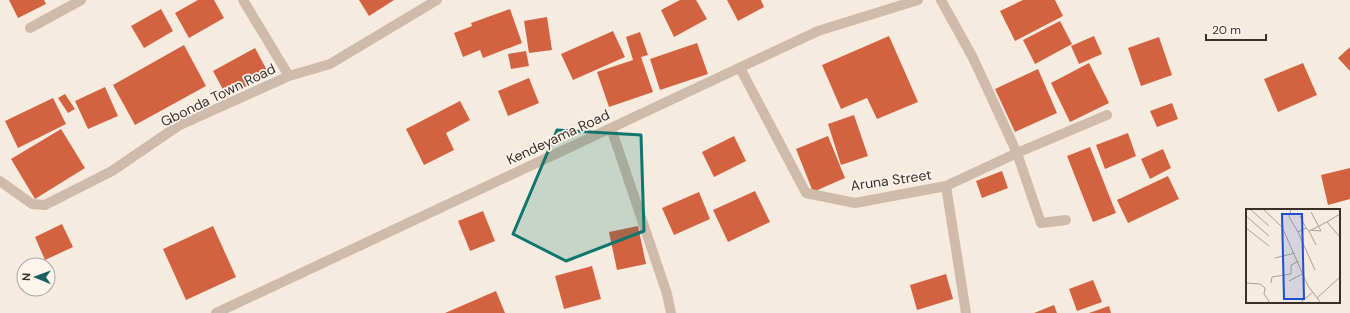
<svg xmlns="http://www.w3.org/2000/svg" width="1350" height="313" viewBox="0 0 1350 313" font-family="'DM Sans',sans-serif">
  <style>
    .building { fill: #d36240 }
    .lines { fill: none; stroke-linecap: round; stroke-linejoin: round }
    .minor { stroke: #d0baa9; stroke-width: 10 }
    .marked { fill: #0f766e; fill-opacity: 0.2; stroke: #0f766e; stroke-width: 3; stroke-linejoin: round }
    .labels { text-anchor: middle; stroke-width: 3.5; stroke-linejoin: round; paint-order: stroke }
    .street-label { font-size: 14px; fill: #3c2f2a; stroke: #fcf5ed }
    .inset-road { fill: none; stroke: #aca097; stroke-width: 1 }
    .view { fill: #1d4ed8; fill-opacity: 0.15; stroke: #1d4ed8; stroke-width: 2 }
    .inset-edge { fill: none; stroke: #3c2f2a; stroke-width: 2 }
  </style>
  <rect width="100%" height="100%" fill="#f6ebdf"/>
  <path class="building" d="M9,0H44L46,4L18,18Z
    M198,0H214L224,18L189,38L175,13Z
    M359,0H394L369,16Z
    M680,0H696L707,19L674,37L661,10Z
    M727,0H761L764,7L738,21Z
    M1023,0H1055L1063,16L1015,41L1000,11Z
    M161,9L173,31L144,48L131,26Z
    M510,9L522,43L483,58L480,50L463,57L454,33L472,26L471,23Z
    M547,17L552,50L529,53L524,21Z
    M1060,21L1072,44L1035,64L1023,40Z
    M613,31L625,57L573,80L561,54Z
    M640,32L648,55L641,57L653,92L609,107L597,72L633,60L626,37Z
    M889,36L918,102L877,119L867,98L841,109L822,65Z
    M1094,36L1102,54L1079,64L1071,46Z
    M1159,37L1172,75L1141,86L1128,48Z
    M697,43L708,74L660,90L650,59Z
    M184,45L206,86L135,125L113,85Z
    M1350,47V71L1338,58Z
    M255,48L269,74L227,97L213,71Z
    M526,51L529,66L511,69L508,54Z
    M1089,63L1109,103L1070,122L1051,83Z
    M1303,63L1317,95L1278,112L1264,79Z
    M1038,69L1057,113L1015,132L995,89Z
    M529,78L539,103L508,116L498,91Z
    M105,87L118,116L88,129L75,101Z
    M65,94L75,109L68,113L58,98Z
    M53,98L66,124L18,148L5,121Z
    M460,101L470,120L446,133L454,150L424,165L406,129Z
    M1172,103L1178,119L1157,127L1150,111Z
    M854,115L868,156L841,165L828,124Z
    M61,129L85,168L35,199L11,159Z
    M1128,133L1136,156L1105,169L1096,145Z
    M734,136L746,161L714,177L702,152Z
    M828,136L845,178L813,192L796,149Z
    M1090,147L1116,213L1093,222L1067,156Z
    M1163,149L1171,168L1150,179L1141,159Z
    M1350,168V199L1328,205L1321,175Z
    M1002,171L1008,188L982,198L976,181Z
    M1168,176L1179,199L1128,223L1117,200Z
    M755,191L770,222L728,242L713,210Z
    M699,192L710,219L674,235L662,208Z
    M483,211L495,241L470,251L458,221Z
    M62,224L73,247L45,260L35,237Z
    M213,226L236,277L186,300L163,249Z
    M638,226L646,264L617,270L609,232Z
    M592,266L601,299L564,309L555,276Z
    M946,274L953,299L917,310L910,285Z
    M1093,280L1102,302L1077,311L1069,289Z
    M496,291L505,313H445Z
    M1054,305L1057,313H1034Z
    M1109,306L1111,313H1089Z"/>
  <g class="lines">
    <path class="minor" d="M941,0L973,58L1017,153L1041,223L1066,220
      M30,28L81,0
      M740,68L806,193L855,203L946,186L966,313
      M289,76L330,64L437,0
      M611,128L667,294L671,313
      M0,181L32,204L45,205L112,171L178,126L289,76L243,0
      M946,186L1017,153L1107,115
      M216,313L818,31L918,0"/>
  </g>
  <path class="marked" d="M557,130L641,135L644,231L566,261L513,234Z"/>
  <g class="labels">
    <g class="street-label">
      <text transform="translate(218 95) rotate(-26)" y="5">Gbonda Town Road</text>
      <text transform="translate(558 137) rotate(-25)" y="5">Kendeyama Road</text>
      <text transform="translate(891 180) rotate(-8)" y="5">Aruna Street</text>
    </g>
  </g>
  <g transform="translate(1246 209)">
    <rect width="94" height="94" fill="#f6ebdf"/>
    <path class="inset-road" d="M4,0L23,17M17,0L36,18L62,77L75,94M45,0L43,8L52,23L60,19L63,22M0,7L23,27M54,7L60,19M81,13L94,5M0,19L23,37M65,21L75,22L65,3M63,22L81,13L93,27M63,22L70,36M52,23L69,61M29,49L49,44M43,72L58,64M0,74L14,75L19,79L18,85L24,94M25,74L26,68L45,65V56L53,52M71,89L94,68M54,94L67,83"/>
    <path class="view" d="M36,5H56L58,90H38Z"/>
    <rect width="94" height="94" class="inset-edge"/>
  </g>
  <g transform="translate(36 277) rotate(271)"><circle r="19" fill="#fcf5ed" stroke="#afa69f"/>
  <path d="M0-3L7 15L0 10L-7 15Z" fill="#195f63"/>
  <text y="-6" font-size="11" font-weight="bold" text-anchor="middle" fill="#3c2f2a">N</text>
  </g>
  <path d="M1206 34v6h60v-6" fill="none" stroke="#3c2f2a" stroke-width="2"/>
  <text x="1212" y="34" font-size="12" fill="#3c2f2a" stroke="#fcf5ed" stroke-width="3" paint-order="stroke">20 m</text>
</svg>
